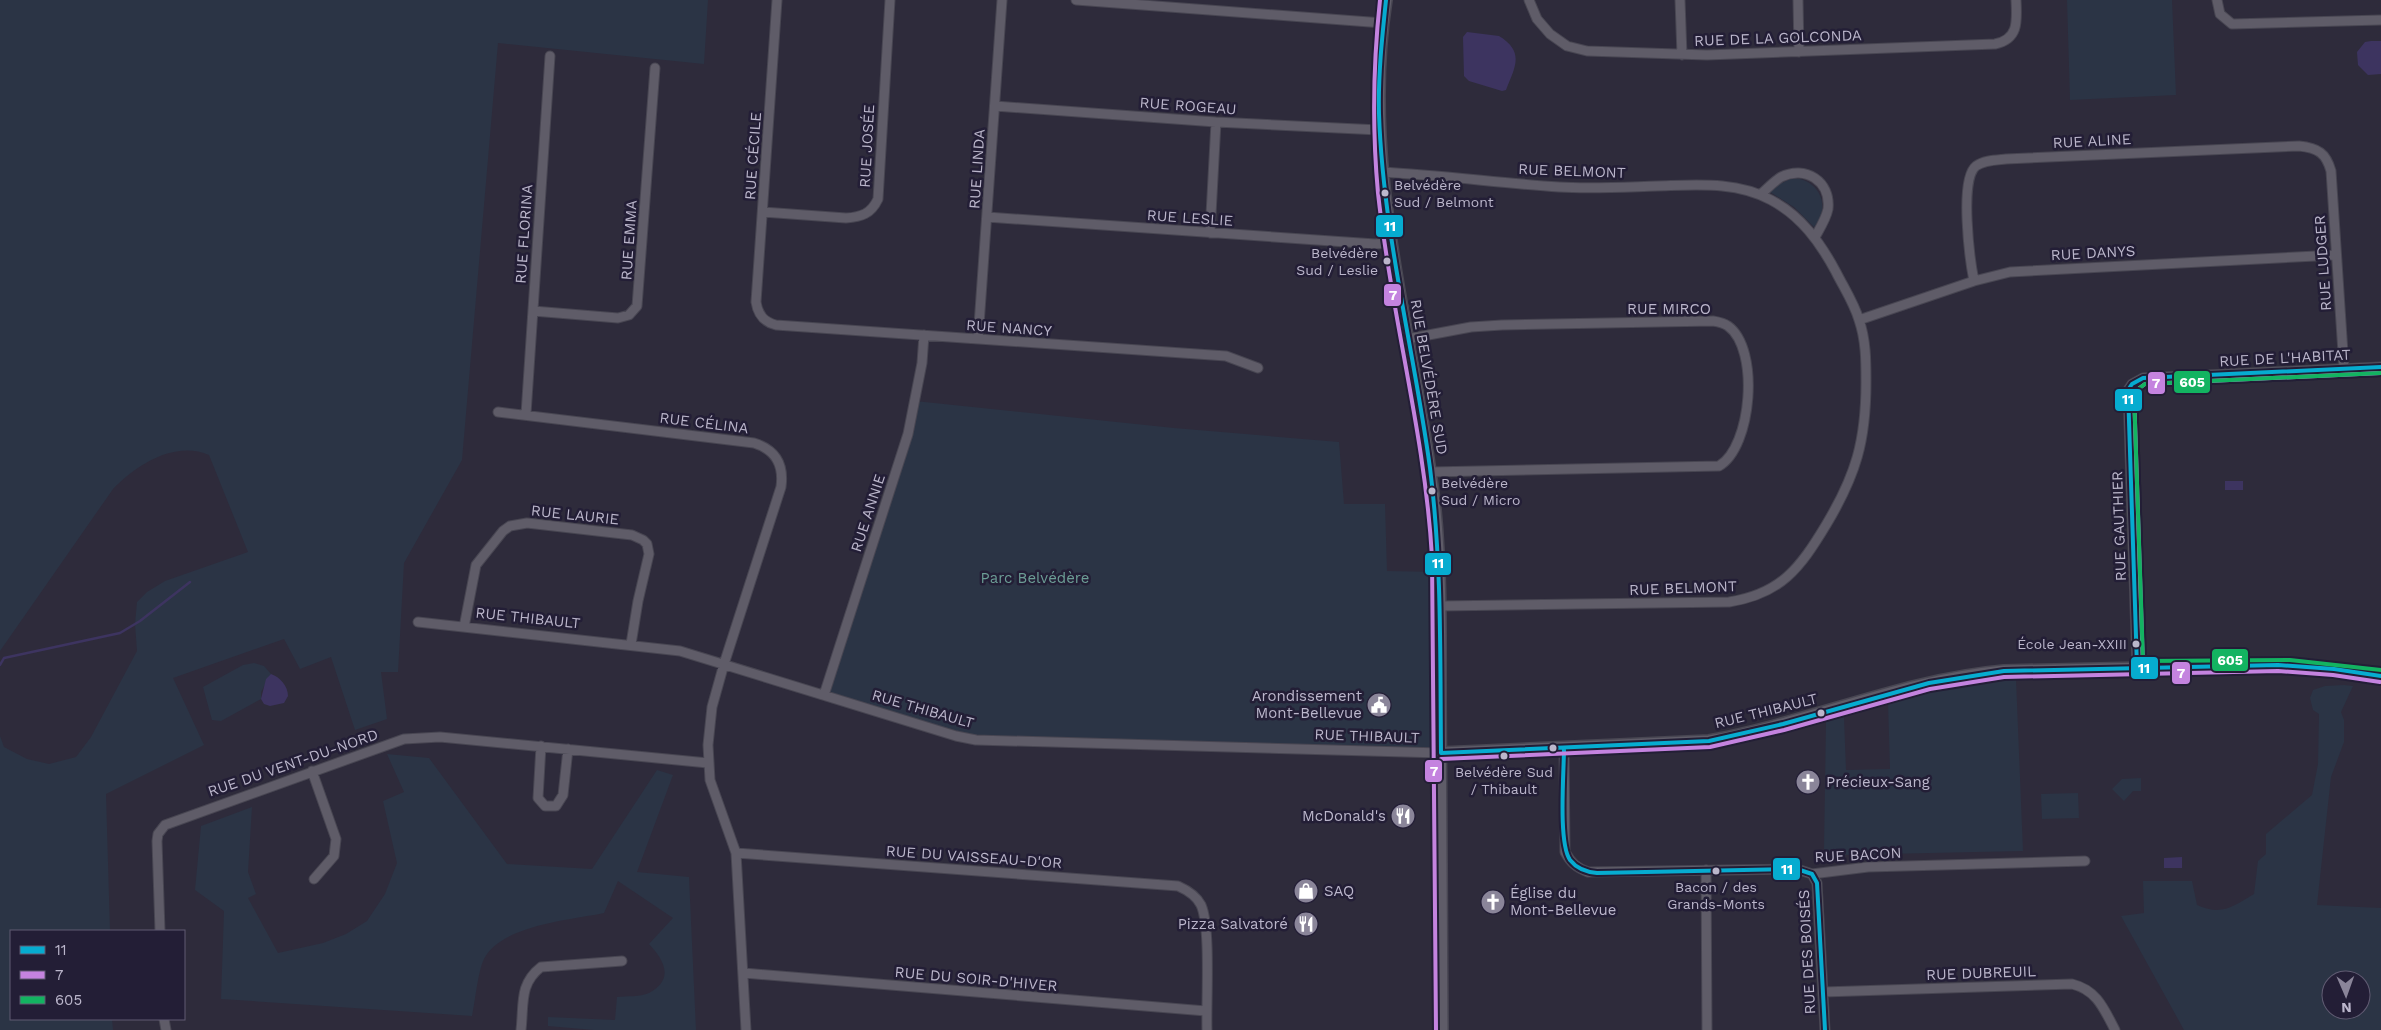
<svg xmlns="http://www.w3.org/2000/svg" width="2381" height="1030" viewBox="0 0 2381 1030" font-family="'Work Sans',sans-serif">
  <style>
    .green { fill: #2b3445; fill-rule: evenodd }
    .water { fill: #3d3460 }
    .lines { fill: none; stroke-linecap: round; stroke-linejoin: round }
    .stream { stroke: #3d3460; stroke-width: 2.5 }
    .minor-casing { stroke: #484652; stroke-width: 11 }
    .tertiary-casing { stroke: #484652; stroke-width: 14 }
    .minor { stroke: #5f5c68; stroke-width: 9 }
    .tertiary { stroke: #5f5c68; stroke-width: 11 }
    .bus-1-casing { stroke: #231e36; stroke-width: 8 }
    .bus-2-casing { stroke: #231e36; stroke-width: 8 }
    .bus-3-casing { stroke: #231e36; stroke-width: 8 }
    .bus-1 { stroke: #06acd0; stroke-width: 4 }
    .bus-2 { stroke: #c483df; stroke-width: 4 }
    .bus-3 { stroke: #13b361; stroke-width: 4 }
    .bus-dot { fill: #bbb6cb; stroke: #231e36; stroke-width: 2 }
    .labels { text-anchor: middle; stroke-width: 5; stroke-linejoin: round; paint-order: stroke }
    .bus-label { font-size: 14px; fill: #bbb6cb; stroke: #231e36; text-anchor: start }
    .street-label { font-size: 15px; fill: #bbb6cb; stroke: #231e36 }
    .park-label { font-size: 15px; fill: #6c9d95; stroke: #231e36 }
    .poi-label { font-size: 15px; fill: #bbb6cb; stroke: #231e36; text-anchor: end }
    .line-badge { stroke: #231e36; stroke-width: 2 }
    .badge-label { font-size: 14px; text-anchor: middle; font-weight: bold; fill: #fff }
  </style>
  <rect width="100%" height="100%" fill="#2e2b3b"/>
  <path class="green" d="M0,0H708L704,64L498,43L462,460L404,563L398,672H381L387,719L355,730L331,657L300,669L284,639L173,678L204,745L106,794L110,931H11V1019H112L113,1030H0V736L4,747L27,759L49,764L76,757L91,737L137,651L135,624L137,602L147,592L165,581L248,552L209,455C175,440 136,465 113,489L0,651Z
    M2067,0H2172L2176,95L2070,100Z
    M1792,178C1819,179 1832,206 1814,227L1794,207L1770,192L1774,187Z
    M915,401L1174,428L1339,442L1344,504H1385L1387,571L1439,572L1441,753L986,741L824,695Z
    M254,663L264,666L271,674L261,692V699L221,721L212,720L203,687L243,665Z
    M2016,679L2023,851L1837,855L1824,849L1826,722L1844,717L1846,770L1890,769L1888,702L1964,684Z
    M2344,685L2353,686L2341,712L2344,720V742L2331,777L2317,905L2381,908V1030H2184L2121,916L2144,913L2143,881H2192L2197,905C2222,916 2232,907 2254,894L2258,861L2266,854V834L2312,795L2318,764L2319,714L2313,710L2310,698L2313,690L2325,686ZM2331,980H2361V1010H2331Z
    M387,754L429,758L507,864L592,869L657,770L673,775L637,872L689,877L696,1030H594L548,1026V1017L615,1020L617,997C627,996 640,997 649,993C675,979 664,960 649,944L673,918L618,881L604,913C571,920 501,925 484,959C478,971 475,1002 472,1016L221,999L224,911L195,890L201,826L252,807L248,872L256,894L248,898L278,953L323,943L346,934L367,921L385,894L397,863L383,801L404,792Z
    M2141,778V791H2133L2124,801L2112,789L2122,779Z
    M2078,793L2079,818L2042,819L2041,794Z"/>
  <path class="water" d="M1467,32L1499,36C1525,52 1515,67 1506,90L1502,91L1469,81L1464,76L1463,37Z
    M2371,41H2381V74L2368,75L2358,65L2357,52L2365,42Z
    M2225,481H2243V490H2225Z
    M271,674C280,677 288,686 288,696L284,703L270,706L264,704L261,699L266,679Z
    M2182,857V868H2164V858Z"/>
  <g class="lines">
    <path class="stream" d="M0,665L4,658L120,633L140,621L190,582"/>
    <defs>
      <path id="minor" d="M777,0L756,302C758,315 764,322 776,325L1226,356L1258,368
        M1076,0L1383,23
        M1529,0L1537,19L1550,34L1567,46L1587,51L1707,55L1995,44C2019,39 2017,21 2016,0
        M1680,0L1682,55
        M1798,0L1799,52
        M2217,0L2220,14L2232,24L2381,20
        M995,106L1216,122L1379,130
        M1381,172C1441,175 1500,183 1559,187C1592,189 1625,187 1657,186C1696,185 1736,181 1771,200C1801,216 1820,242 1836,272C1844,288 1854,303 1859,320C1866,340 1866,361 1866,382C1866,441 1856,475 1826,525C1800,568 1781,594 1729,602L1440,606
        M1760,195C1767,189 1773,182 1781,177C1805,165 1831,181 1828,209C1826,219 1820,228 1815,237
        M763,212L846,218C861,217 871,214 878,199L890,0
        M987,217L1375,244L1391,243
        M1210,233L1216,122
        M1974,281C1970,261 1959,179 1976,166C1984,160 1996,160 2006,159L2299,146C2318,148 2326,153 2331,171L2344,368
        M533,311L618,318L629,315L637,306L655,68
        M1859,320L1974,281L2010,272L2336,255
        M978,339L1002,0
        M1407,339L1471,327L1502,325L1713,321C1719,322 1724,323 1728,326C1760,349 1752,447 1719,466L1430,472
        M498,412L754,443C776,450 784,465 781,487L724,664L712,707L708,745L710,780L736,853L746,1030
        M526,414L550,56
        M418,622L680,651L956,736L976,740L1441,753
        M464,627L476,565L503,531L510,526L527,523L632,535L643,540L647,544L649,554L638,601L631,644
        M2137,667L2128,390L2132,384L2143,378L2381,367
        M824,695L908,434L922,363L924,335
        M541,746L538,798L545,806H556L563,795L568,749
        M1564,748L1565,852C1571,863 1577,868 1588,872L1797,869L1812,874L1868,867L2085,861
        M312,771L336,839L334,856L314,879
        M736,853L1178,886C1187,890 1196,895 1201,905C1211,927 1206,1002 1207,1030
        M1706,870L1707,1030
        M1812,874L1817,883L1825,1030
        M160,931L157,841L158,834L165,825L404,739L440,737L708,763
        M744,973L1206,1011
        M1823,992L2072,984C2097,990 2104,1009 2115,1030
        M164,1019L166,1030
        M521,1030C524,1004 519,984 541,967L622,961"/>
      <path id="tertiary" d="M1386,0C1359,173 1416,340 1435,510C1441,572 1440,635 1440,697C1441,808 1441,919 1442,1030
        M1441,753L1709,741C1809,723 1902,680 2004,671L2278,665L2334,669L2381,676"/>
    </defs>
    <use href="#minor" class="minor-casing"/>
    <use href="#tertiary" class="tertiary-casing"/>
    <use href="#minor" class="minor"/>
    <use href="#tertiary" class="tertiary"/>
    <defs>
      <path id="bus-1" d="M1386,0C1382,38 1378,76 1379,114C1383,233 1414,350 1430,468C1442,563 1440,657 1441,753
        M2137,667L2128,390L2132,384L2143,378L2381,367
        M1564,748C1564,772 1558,843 1570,860C1577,869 1586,872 1597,873L1797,869L1812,874L1817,883L1825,1030
        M1441,753L1709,741L1783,724L1929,683L2004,671L2278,665L2334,669L2381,676"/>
      <path id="bus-2" d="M1380,0C1373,65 1372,128 1378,193C1391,315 1425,434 1432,557L1436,1030
        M2143,667L2134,392L2145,384L2381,373
        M1441,759L1710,747L1784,730L1930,689L2004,677L2278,671L2333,675L2380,682"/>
      <path id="bus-3" d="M2381,373L2145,384L2134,392L2143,661L2290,660L2381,670"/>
    </defs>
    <use href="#bus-1" class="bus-1-casing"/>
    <use href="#bus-2" class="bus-2-casing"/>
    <use href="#bus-3" class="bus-3-casing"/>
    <use href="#bus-1" class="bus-1"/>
    <use href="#bus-2" class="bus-2"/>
    <use href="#bus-3" class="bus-3"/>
  </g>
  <defs>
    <symbol id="civic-disc" viewBox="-11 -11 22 22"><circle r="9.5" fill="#8a8599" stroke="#231e36"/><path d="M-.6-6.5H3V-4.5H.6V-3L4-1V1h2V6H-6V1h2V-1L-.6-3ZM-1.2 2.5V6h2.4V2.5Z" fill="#fff"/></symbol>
    <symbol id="church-disc" viewBox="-11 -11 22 22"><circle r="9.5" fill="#8a8599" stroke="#231e36"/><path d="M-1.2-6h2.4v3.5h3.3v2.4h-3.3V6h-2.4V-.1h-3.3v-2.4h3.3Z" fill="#fff"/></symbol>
    <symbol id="restaurant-disc" viewBox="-11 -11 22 22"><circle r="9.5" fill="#8a8599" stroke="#231e36"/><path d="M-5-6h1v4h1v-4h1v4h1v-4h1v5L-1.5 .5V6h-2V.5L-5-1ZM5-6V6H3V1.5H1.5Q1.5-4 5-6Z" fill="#fff"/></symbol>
    <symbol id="shop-disc" viewBox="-11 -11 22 22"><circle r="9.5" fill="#8a8599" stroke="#231e36"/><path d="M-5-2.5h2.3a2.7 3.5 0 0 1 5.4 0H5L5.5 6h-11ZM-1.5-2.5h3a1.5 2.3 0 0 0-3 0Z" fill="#fff"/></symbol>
  </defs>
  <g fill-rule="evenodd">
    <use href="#civic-disc" x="1365" y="691" width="28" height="28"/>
    <use href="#church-disc" x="1794" y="768" width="28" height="28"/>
    <use href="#restaurant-disc" x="1389" y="802" width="28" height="28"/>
    <use href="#shop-disc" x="1292" y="877" width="28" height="28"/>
    <use href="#church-disc" x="1479" y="888" width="28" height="28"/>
    <use href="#restaurant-disc" x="1292" y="910" width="28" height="28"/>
  </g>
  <g class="bus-dot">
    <circle cx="1385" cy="193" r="4.5"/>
    <circle cx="1387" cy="261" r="4.5"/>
    <circle cx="1432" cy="491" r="4.5"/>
    <circle cx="2136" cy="644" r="4.5"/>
    <circle cx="1821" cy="713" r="4.5"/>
    <circle cx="1553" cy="748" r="4.5"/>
    <circle cx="1504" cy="756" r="4.5"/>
    <circle cx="1716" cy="871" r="4.5"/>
  </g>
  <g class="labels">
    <g class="bus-label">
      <text x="1394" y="190">Belvédère<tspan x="1394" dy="17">Sud / Belmont</tspan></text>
      <text x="1378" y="258" text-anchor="end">Belvédère<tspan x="1378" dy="17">Sud / Leslie</tspan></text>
      <text x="1441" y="488">Belvédère<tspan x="1441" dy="17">Sud / Micro</tspan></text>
      <text x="2127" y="649" text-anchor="end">École Jean-XXIII</text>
      <text x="1504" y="777" text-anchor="middle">Belvédère Sud<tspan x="1504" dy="17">/ Thibault</tspan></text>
      <text x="1716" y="892" text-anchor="middle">Bacon / des<tspan x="1716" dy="17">Grands-Monts</tspan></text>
    </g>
    <g class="street-label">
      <text transform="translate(1778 38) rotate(-2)" y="5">RUE DE LA GOLCONDA</text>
      <text transform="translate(1188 106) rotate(4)" y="5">RUE ROGEAU</text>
      <text transform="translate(2092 141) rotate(-3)" y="5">RUE ALINE</text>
      <text transform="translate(867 146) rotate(-87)" y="5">RUE JOSÉE</text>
      <text transform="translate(753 156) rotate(-86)" y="5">RUE CÉCILE</text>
      <text transform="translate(977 169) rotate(-86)" y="5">RUE LINDA</text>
      <text transform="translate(1572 171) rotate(2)" y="5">RUE BELMONT</text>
      <text transform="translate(1190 218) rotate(4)" y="5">RUE LESLIE</text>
      <text transform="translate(524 234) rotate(-86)" y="5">RUE FLORINA</text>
      <text transform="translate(629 240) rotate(-86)" y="5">RUE EMMA</text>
      <text transform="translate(2093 253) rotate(-3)" y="5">RUE DANYS</text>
      <text transform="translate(2323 263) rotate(-94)" y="5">RUE LUDGER</text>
      <text x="1669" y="314">RUE MIRCO</text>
      <text transform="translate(1009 328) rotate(4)" y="5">RUE NANCY</text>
      <text transform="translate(2285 358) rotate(-3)" y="5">RUE DE L'HABITAT</text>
      <text transform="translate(1429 377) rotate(80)" y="5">RUE BELVÉDÈRE SUD</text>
      <text transform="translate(704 423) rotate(7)" y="5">RUE CÉLINA</text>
      <text transform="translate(868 513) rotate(-72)" y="5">RUE ANNIE</text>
      <text transform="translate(575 515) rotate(6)" y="5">RUE LAURIE</text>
      <text transform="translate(2119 526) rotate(-92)" y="5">RUE GAUTHIER</text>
      <text transform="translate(1683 588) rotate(-2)" y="5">RUE BELMONT</text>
      <text transform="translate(528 618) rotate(6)" y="5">RUE THIBAULT</text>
      <text transform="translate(923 709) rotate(16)" y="5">RUE THIBAULT</text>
      <text transform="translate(1766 711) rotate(-14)" y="5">RUE THIBAULT</text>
      <text transform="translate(1367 736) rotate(2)" y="5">RUE THIBAULT</text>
      <text transform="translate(293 763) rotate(-19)" y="5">RUE DU VENT-DU-NORD</text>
      <text transform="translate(1858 855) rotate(-3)" y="5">RUE BACON</text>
      <text transform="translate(974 857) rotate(4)" y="5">RUE DU VAISSEAU-D'OR</text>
      <text transform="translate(1807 952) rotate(-93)" y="5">RUE DES BOISÉS</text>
      <text transform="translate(1981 973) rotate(-2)" y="5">RUE DUBREUIL</text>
      <text transform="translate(976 979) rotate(5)" y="5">RUE DU SOIR-D'HIVER</text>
    </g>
    <g class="park-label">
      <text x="1035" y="583">Parc Belvédère</text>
    </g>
    <g class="poi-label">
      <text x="1362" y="701">Arondissement<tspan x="1362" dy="17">Mont-Bellevue</tspan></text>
      <text x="1826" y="787" text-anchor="start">Précieux-Sang</text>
      <text x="1386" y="821">McDonald's</text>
      <text x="1324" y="896" text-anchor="start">SAQ</text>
      <text x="1510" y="898" text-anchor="start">Église du<tspan x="1510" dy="17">Mont-Bellevue</tspan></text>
      <text x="1288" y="929">Pizza Salvatoré</text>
    </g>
  </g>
  <g class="line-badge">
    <rect x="1375" y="214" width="29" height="24" rx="5" fill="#06acd0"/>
    <rect x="1383" y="283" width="19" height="24" rx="5" fill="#c483df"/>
    <rect x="2173" y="370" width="38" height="24" rx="5" fill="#13b361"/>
    <rect x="2147" y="371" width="19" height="24" rx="5" fill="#c483df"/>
    <rect x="2114" y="388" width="29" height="24" rx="5" fill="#06acd0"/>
    <rect x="1424" y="552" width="28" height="24" rx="5" fill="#06acd0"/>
    <rect x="2211" y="648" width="38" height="24" rx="5" fill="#13b361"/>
    <rect x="2130" y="656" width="29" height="24" rx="5" fill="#06acd0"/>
    <rect x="2171" y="661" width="20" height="24" rx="5" fill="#c483df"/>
    <rect x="1424" y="759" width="19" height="24" rx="5" fill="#c483df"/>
    <rect x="1772" y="857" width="29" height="24" rx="5" fill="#06acd0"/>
  </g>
  <g class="badge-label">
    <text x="1390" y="231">11</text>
    <text x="1393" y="300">7</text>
    <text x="2192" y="387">605</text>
    <text x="2156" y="388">7</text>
    <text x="2128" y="404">11</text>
    <text x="1438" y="568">11</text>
    <text x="2230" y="665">605</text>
    <text x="2144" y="673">11</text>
    <text x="2181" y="678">7</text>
    <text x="1434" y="776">7</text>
    <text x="1787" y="874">11</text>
  </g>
  <rect x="10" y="930" width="175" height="90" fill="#231e36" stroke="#605b72"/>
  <rect x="20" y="946" width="25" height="8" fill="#06acd0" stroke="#605b72"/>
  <text x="55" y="955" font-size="15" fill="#bbb6cb">11</text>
  <rect x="20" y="971" width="25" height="8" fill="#c483df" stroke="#605b72"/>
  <text x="55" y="980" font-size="15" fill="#bbb6cb">7</text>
  <rect x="20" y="996" width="25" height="8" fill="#13b361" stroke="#605b72"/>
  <text x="55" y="1005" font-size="15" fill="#bbb6cb">605</text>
  <g transform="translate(2346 995) rotate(178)"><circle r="24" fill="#231e36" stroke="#605b72"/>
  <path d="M0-4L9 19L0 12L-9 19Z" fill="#8a8599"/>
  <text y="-8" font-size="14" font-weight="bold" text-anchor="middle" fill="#bbb6cb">N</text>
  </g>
</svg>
